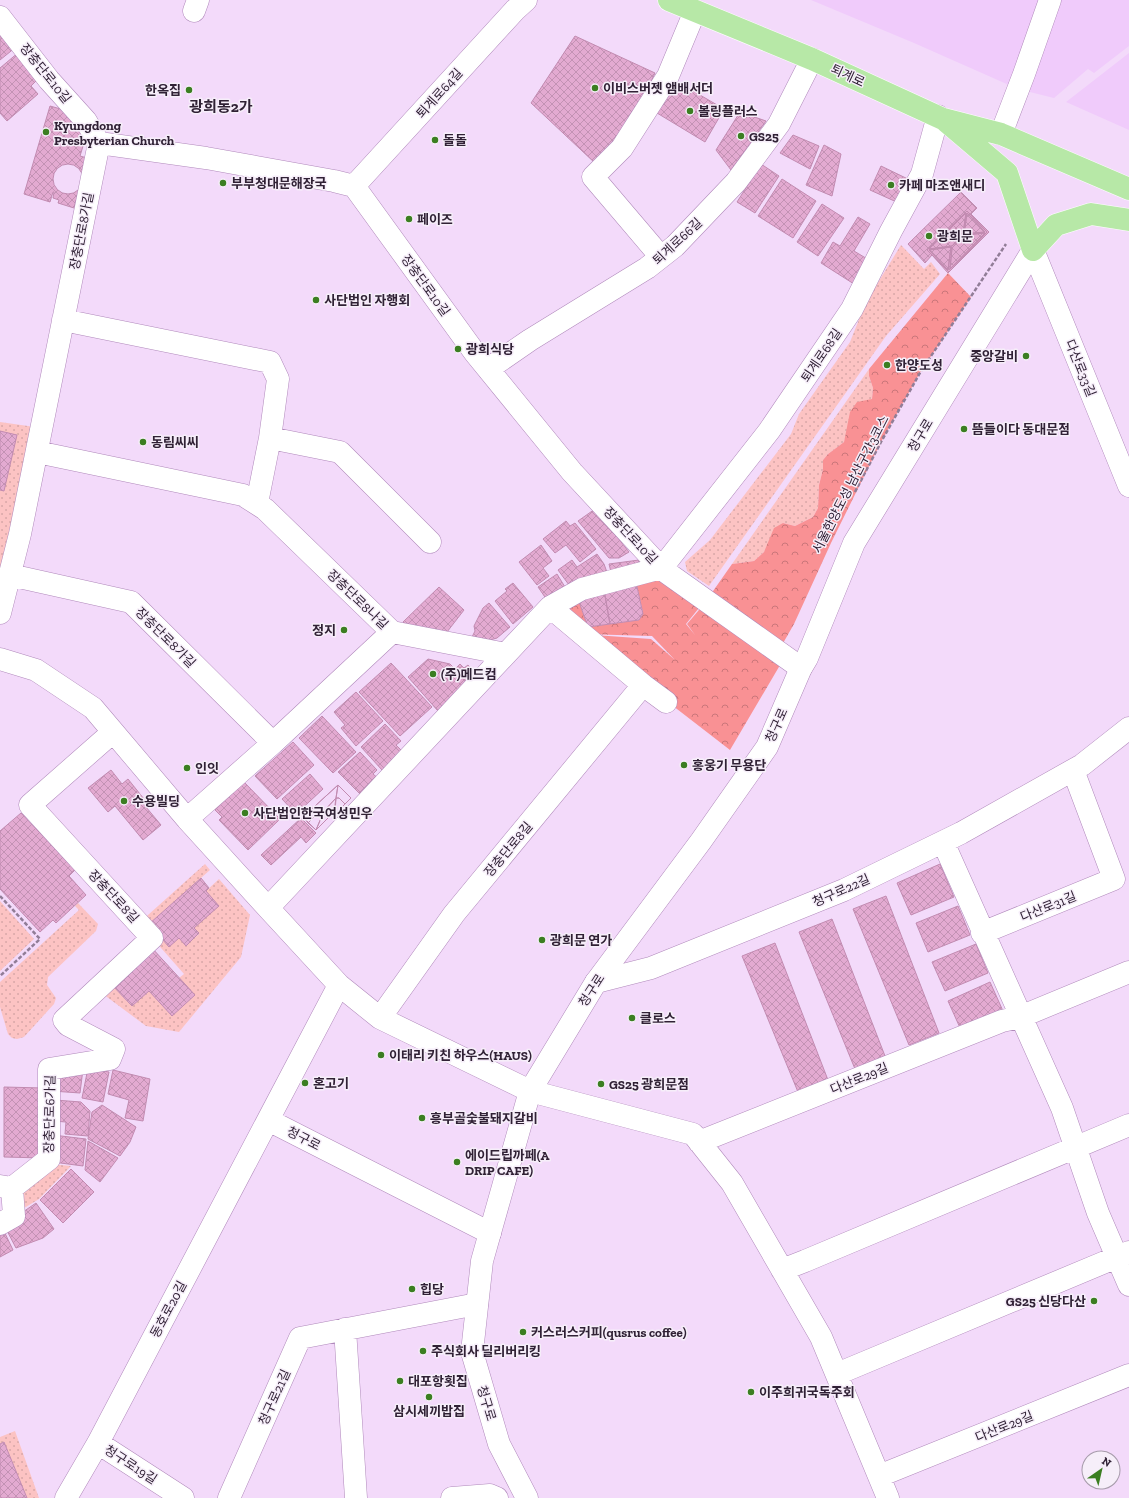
<svg xmlns="http://www.w3.org/2000/svg" width="1129" height="1498" viewBox="0 0 1129 1498" font-family="'Zilla Slab','Noto Sans KR',serif">
  <style>
    .built { fill: #f0cbfb }
    .grass { fill: url(#grass-dots) }
    .forest { fill: url(#forest-crowns) }
    .building { fill: url(#building-cross-hatch); stroke: #c28bb1; fill-rule: evenodd }
    .lines { fill: none; stroke-linecap: round; stroke-linejoin: round }
    .minor-casing { stroke: #b089bb; stroke-width: 23 }
    .tertiary-casing { stroke: #b089bb; stroke-width: 23 }
    .primary-casing { stroke: #fff; stroke-width: 23 }
    .path { stroke: #917d97; stroke-width: 2.5; stroke-dasharray: 4 2; stroke-linecap: butt }
    .minor { stroke: #fff; stroke-width: 22 }
    .tertiary { stroke: #fff; stroke-width: 22 }
    .primary { stroke: #b7e8a7; stroke-width: 22 }
    .poi-dot { fill: #3b7e21; stroke: #f6eef9; stroke-width: 1.5 }
    .labels { text-anchor: middle; stroke-width: 3; stroke-linejoin: round; paint-order: stroke }
    .street-label { font-size: 13px; fill: #302135; stroke: #f6eef9 }
    .poi-label { font-size: 13px; font-weight: bold; fill: #302135; stroke: #f6eef9; text-anchor: start }
    .quarter-label { font-size: 15px; font-weight: bold; fill: #302135; stroke: #f6eef9 }
  </style>
  <defs>
    <pattern id="grass-dots" width="8" height="8" patternUnits="userSpaceOnUse"><rect width="8" height="8" fill="#fcc3c3"/><path d="M2 2h.1M6 6h.1" fill="none" stroke="#d8a7a8" stroke-width="1.8" stroke-linecap="round"/></pattern>
    <pattern id="forest-crowns" width="20" height="18" patternUnits="userSpaceOnUse"><rect width="20" height="18" fill="#f99194"/><path d="M2 6a3 3 0 1 1 6 0M12 15a3 3 0 1 1 6 0" fill="none" stroke="#ca767a"/></pattern>
    <pattern id="building-cross-hatch" width="8" height="8" patternUnits="userSpaceOnUse"><rect width="8" height="8" fill="#e3aad1"/><path d="M0 0l8 8M0 8l8-8" fill="none" stroke="#c392b4"/></pattern>
  </defs>
  <rect width="100%" height="100%" fill="#f3dafa"/>
  <path class="built" d="M811,0H1129V46L1094,73L1088,69L1054,98L1018,89L914,43Z
    M1129,53V130L1066,102Z"/>
  <path class="grass" d="M901,245L924,269L931,262L940,274L886,336L709,586L687,571L685,562L710,540L791,434L799,414L850,342L866,302Z
    M869,369V376L873,388L872,399L847,431L844,442L828,454L823,460V469L819,485L818,508L813,517L795,526L783,523L764,552L754,561L732,564Z
    M0,422L42,428L0,574Z
    M205,864L210,870L149,924L169,946L179,938L186,945L199,934L194,928L206,891L219,879L250,915L241,957L179,1032L146,1026L103,994L112,985L132,1006L149,991L172,1016L195,995L179,978L184,974L139,923Z
    M0,901L34,939L0,971Z
    M78,903L98,924L96,931L48,977L47,985L56,998L54,1004L24,1037L17,1039L12,1038L8,1034L0,1007V982L79,910L75,906Z
    M50,1164L71,1166L39,1199L16,1213V1194Z
    M15,1431L39,1498H27L4,1442L0,1444V1437Z"/>
  <path class="forest" d="M948,273L971,297L921,371L881,442L831,543L794,624L782,645L711,594L732,564L754,561L764,552L774,528L783,523L795,526L813,517L818,508L819,485L823,469V460L828,454L844,442L850,412L857,402L872,399L873,388L869,376V369Z
    M661,573L703,603L686,624L695,635L687,624L704,604L783,660L730,750L580,634L651,639L675,660L652,636L582,634L557,610L578,599L588,627L639,620L643,613L636,582Z"/>
  <path class="building" d="M0,28L16,47L0,60Z
    M575,36L655,73L635,117L596,164L531,103Z
    M19,52L40,77L31,86L38,94L7,121L0,113V68Z
    M676,81L724,109L705,142L657,113Z
    M50,106L75,113L71,128L87,133L80,156L87,158L79,201L76,200L74,208L58,203L59,200L53,198L54,192H53L50,202L24,194Z
    M740,112L766,121L731,170L716,150Z
    M793,135L819,146L810,169L780,153Z
    M824,145L841,154L832,196L806,185Z
    M53 179a15 15 0 1 1 30 0a15 15 0 1 1-30 0Z
    M761,164L779,176L755,213L737,202Z
    M881,166L912,181L901,204L870,190Z
    M782,179L816,201L793,238L758,216Z
    M961,192L977,208L971,214L989,232L948,273L932,255L925,263L908,244ZM967,211L987,232L949,272L927,250Z
    M822,204L844,218L818,256L797,242Z
    M967,211L987,232L949,272L927,250ZM966,213L963,234L952,246L929,249ZM967,213L985,232L964,234ZM985,233L950,269L952,248L964,235ZM951,247L948,270L929,250Z
    M966,213L963,234L952,246L929,249Z
    M967,213L985,232L964,234Z
    M858,217L870,224L854,251L869,260L854,284L821,263L833,242L840,246Z
    M985,233L950,269L952,248L964,235Z
    M951,247L948,270L929,250Z
    M0,431L17,435L4,491L0,490Z
    M595,509L629,552L619,558H609L578,521Z
    M566,521L570,526L575,523L596,549L580,562L566,545L555,553L543,539Z
    M541,545L552,561L543,568L549,576L537,585L519,562Z
    M597,554L604,564L608,575L572,589L558,570L572,560L577,567Z
    M639,560L644,569L612,576L609,564Z
    M557,574L565,587L547,600L538,587Z
    M636,582L643,614L639,620L610,624L604,590Z
    M513,583L533,607L513,624L495,601L507,591L505,589Z
    M439,587L464,610L447,632L411,628L403,622Z
    M604,590L610,624L588,627L578,599Z
    M489,603L510,627L497,638L490,640L472,637L475,631L474,626L483,608Z
    M428,659L450,664L455,669L460,664L464,668L468,665L477,675L438,711L408,677Z
    M391,663L432,707L400,736L359,692Z
    M356,692L383,721L356,746L341,728L345,725L334,712Z
    M322,716L356,752L333,773L299,738Z
    M385,724L401,741L396,745L402,751L382,770L361,747Z
    M293,742L314,765L277,799L255,776Z
    M360,752L377,770L373,774L379,779L362,796L338,772Z
    M111,770L122,784L128,779L144,799L141,801L161,825L143,840L115,806L108,812L88,788Z
    M310,774L323,789L296,814L282,799Z
    M244,782L280,819L248,850L219,820L222,817L215,810Z
    M338,785L351,798L336,813L334,812L316,830L303,817Z
    M338,785L351,798L345,804L339,798H336Z
    M338,785L336,798L324,811H320L308,823L303,817Z
    M336,798H339L345,804L336,813L335,812Z
    M336,798L334,812L316,830L324,811Z
    M320,811H324L316,830L308,823Z
    M21,813L75,870L69,876L86,895L56,923L53,920L40,932L0,889V831Z
    M301,818L316,833L306,843L301,837L271,865L261,855Z
    M940,864L954,897L911,915L897,883Z
    M201,878L209,888L206,891L219,906L194,928L199,933L186,946L179,938L169,947L149,924Z
    M886,896L939,1033L909,1045L853,909Z
    M958,906L970,935L928,952L916,923Z
    M832,919L885,1056L855,1069L799,932Z
    M775,943L828,1080L798,1092L742,956Z
    M976,944L988,973L945,991L932,962Z
    M152,948L195,995L172,1016L149,991L132,1006L112,985Z
    M990,982L1003,1011L961,1030L948,1001Z
    M88,1068L109,1072L103,1102L82,1098Z
    M83,1069L80,1093L52,1091V1072Z
    M113,1070L150,1079L143,1121L125,1118L129,1100L108,1094Z
    M4,1087L43,1088V1158L4,1157Z
    M55,1100L81,1102L90,1111L88,1136L65,1134L66,1122L53,1121Z
    M102,1105L136,1127L130,1142L120,1156L88,1139L92,1112Z
    M53,1135L86,1139L83,1166L53,1162Z
    M88,1141L118,1158L100,1182L85,1170Z
    M71,1169L94,1192L63,1223L40,1200Z
    M36,1203L54,1229L43,1238L16,1248L4,1225Z
    M1,1225L13,1250L0,1257V1226Z
    M4,1442L27,1498H0V1444Z"/>
  <g class="lines">
    <defs>
      <path id="minor" d="M194,11L198,0
        M0,17L49,80L86,121L99,143
        M1001,134L1024,74L1050,0
        M99,143L206,158L334,181L354,186L475,353L572,472L663,570L801,668
        M354,186L515,10L526,0
        M1033,250L1129,486
        M661,257L593,177L622,148L668,76L695,11
        M63,320L270,362L278,379L270,438L257,503
        M488,369L530,340L647,268L675,246L736,182L779,124L812,59
        M270,438L340,452L430,542
        M37,452L243,495L265,509L392,632L506,654
        M10,575L131,602L273,743
        M550,607L582,589L661,568L668,560L769,431L852,309L891,231L922,174L938,116
        M0,613L20,534L99,143
        M0,659L36,670L93,708L187,819L268,908L339,985L380,1018L530,1091L693,1134L732,1183L821,1337L888,1498
        M187,819L273,743L392,632
        M943,842L1062,1108L1098,1213L1129,1285
        M268,908L550,607L643,685L666,702
        M982,933L1114,879L1073,770
        M596,982L651,968L844,890L961,833L1082,765L1129,728
        M380,1018L454,914L643,685
        M268,1120L490,1233
        M699,1142L1002,1021L1020,1017L1129,972
        M0,1186L12,1188L49,1159V1069L110,1059L114,1049L68,1025L64,1020L152,938L30,805L113,732
        M0,1224L14,1216L12,1188
        M782,1270L805,1261L1129,1125
        M345,1329L356,1498
        M837,1374L1129,1252
        M98,1443L183,1498
        M879,1476L1129,1375
        M66,1498L98,1443L339,985
        M229,1498L300,1338L477,1304
        M452,1498L490,1495L497,1498"/>
      <path id="tertiary" d="M527,1498L499,1444L472,1352L482,1261L530,1091L596,982L701,841L767,747L801,668L807,658L854,543L1033,250"/>
      <path id="primary" d="M669,0L812,59L943,119L1001,134L1129,189
        M947,122L1007,173L1033,250L1056,225L1091,214L1129,220"/>
    </defs>
    <use href="#minor" class="minor-casing"/>
    <use href="#tertiary" class="tertiary-casing"/>
    <use href="#primary" class="primary-casing"/>
    <path class="path" d="M855,492L881,442L921,371L1006,244
      M0,896L40,939L0,976"/>
    <use href="#minor" class="minor"/>
    <use href="#tertiary" class="tertiary"/>
    <use href="#primary" class="primary"/>
  </g>
  <g class="poi-dot">
    <circle cx="595" cy="88" r="4"/>
    <circle cx="189" cy="90" r="4"/>
    <circle cx="690" cy="111" r="4"/>
    <circle cx="46" cy="132" r="4"/>
    <circle cx="741" cy="136" r="4"/>
    <circle cx="435" cy="140" r="4"/>
    <circle cx="223" cy="183" r="4"/>
    <circle cx="891" cy="185" r="4"/>
    <circle cx="409" cy="219" r="4"/>
    <circle cx="929" cy="236" r="4"/>
    <circle cx="316" cy="300" r="4"/>
    <circle cx="458" cy="349" r="4"/>
    <circle cx="1026" cy="356" r="4"/>
    <circle cx="887" cy="365" r="4"/>
    <circle cx="964" cy="429" r="4"/>
    <circle cx="143" cy="442" r="4"/>
    <circle cx="344" cy="630" r="4"/>
    <circle cx="433" cy="674" r="4"/>
    <circle cx="684" cy="765" r="4"/>
    <circle cx="187" cy="768" r="4"/>
    <circle cx="124" cy="801" r="4"/>
    <circle cx="245" cy="813" r="4"/>
    <circle cx="542" cy="940" r="4"/>
    <circle cx="632" cy="1018" r="4"/>
    <circle cx="381" cy="1055" r="4"/>
    <circle cx="305" cy="1083" r="4"/>
    <circle cx="601" cy="1084" r="4"/>
    <circle cx="422" cy="1118" r="4"/>
    <circle cx="457" cy="1162" r="4"/>
    <circle cx="412" cy="1289" r="4"/>
    <circle cx="1094" cy="1301" r="4"/>
    <circle cx="523" cy="1332" r="4"/>
    <circle cx="423" cy="1351" r="4"/>
    <circle cx="400" cy="1381" r="4"/>
    <circle cx="751" cy="1392" r="4"/>
    <circle cx="429" cy="1397" r="4"/>
  </g>
  <g class="labels">
    <g class="street-label">
      <text transform="translate(46 73) rotate(51)" y="5">장충단로10길</text>
      <text transform="translate(848 75) rotate(25)" y="5">퇴계로</text>
      <text transform="translate(439 93) rotate(-48)" y="5">퇴계로64길</text>
      <text transform="translate(81 231) rotate(-79)" y="5">장충단로8가길</text>
      <text transform="translate(677 241) rotate(-43)" y="5">퇴계로66길</text>
      <text transform="translate(426 285) rotate(54)" y="5">장충단로10길</text>
      <text transform="translate(821 355) rotate(-56)" y="5">퇴계로68길</text>
      <text transform="translate(1081 368) rotate(68)" y="5">다산로33길</text>
      <text transform="translate(920 435) rotate(-59)" y="5">청구로</text>
      <text transform="translate(850 484) rotate(-63)" y="5">서울한양도성 남산구간3코스</text>
      <text transform="translate(631 535) rotate(47)" y="5">장충단로10길</text>
      <text transform="translate(358 599) rotate(44)" y="5">장충단로8나길</text>
      <text transform="translate(166 637) rotate(45)" y="5">장충단로8가길</text>
      <text transform="translate(776 725) rotate(-66)" y="5">청구로</text>
      <text transform="translate(508 849) rotate(-50)" y="5">장충단로8길</text>
      <text transform="translate(841 890) rotate(-24)" y="5">청구로22길</text>
      <text transform="translate(114 896) rotate(47)" y="5">장충단로8길</text>
      <text transform="translate(1048 906) rotate(-22)" y="5">다산로31길</text>
      <text transform="translate(591 990) rotate(-57)" y="5">청구로</text>
      <text transform="translate(859 1078) rotate(-22)" y="5">다산로29길</text>
      <text transform="translate(49 1114) rotate(-89)" y="5">장충단로6가길</text>
      <text transform="translate(304 1138) rotate(27)" y="5">청구로</text>
      <text transform="translate(168 1309) rotate(-62)" y="5">동호로20길</text>
      <text transform="translate(274 1397) rotate(-66)" y="5">청구로21길</text>
      <text transform="translate(487 1403) rotate(73)" y="5">청구로</text>
      <text transform="translate(1004 1426) rotate(-22)" y="5">다산로29길</text>
      <text transform="translate(131 1464) rotate(33)" y="5">청구로19길</text>
    </g>
    <g class="poi-label">
      <text x="603" y="93">이비스버젯 앰배서더</text>
      <text x="181" y="95" text-anchor="end">한옥집</text>
      <text x="698" y="116">볼링플러스</text>
      <text x="54" y="130">Kyungdong<tspan x="54" dy="15">Presbyterian Church</tspan></text>
      <text x="749" y="141">GS25</text>
      <text x="443" y="145">돌돌</text>
      <text x="231" y="188">부부청대문해장국</text>
      <text x="899" y="190">카페 마조앤새디</text>
      <text x="417" y="224">페이즈</text>
      <text x="937" y="241">광희문</text>
      <text x="324" y="305">사단법인 자행회</text>
      <text x="466" y="354">광희식당</text>
      <text x="1018" y="361" text-anchor="end">중앙갈비</text>
      <text x="895" y="370">한양도성</text>
      <text x="972" y="434">뜸들이다 동대문점</text>
      <text x="151" y="447">동림씨씨</text>
      <text x="336" y="635" text-anchor="end">정지</text>
      <text x="441" y="679">(주)메드컴</text>
      <text x="692" y="770">홍웅기 무용단</text>
      <text x="195" y="773">인잇</text>
      <text x="132" y="806">수용빌딩</text>
      <text x="253" y="818">사단법인한국여성민우</text>
      <text x="550" y="945">광희문 연가</text>
      <text x="640" y="1023">클로스</text>
      <text x="389" y="1060">이태리 키친 하우스(HAUS)</text>
      <text x="313" y="1088">혼고기</text>
      <text x="609" y="1089">GS25 광희문점</text>
      <text x="430" y="1123">흥부골숯불돼지갈비</text>
      <text x="465" y="1160">에이드립까페(A<tspan x="465" dy="15">DRIP CAFE)</tspan></text>
      <text x="420" y="1294">힙당</text>
      <text x="1086" y="1306" text-anchor="end">GS25 신당다산</text>
      <text x="531" y="1337">커스러스커피(qusrus coffee)</text>
      <text x="431" y="1356">주식회사 딜리버리킹</text>
      <text x="408" y="1386">대포항횟집</text>
      <text x="759" y="1397">이주희귀국독주회</text>
      <text x="429" y="1416" text-anchor="middle">삼시세끼밥집</text>
    </g>
    <g class="quarter-label">
      <text x="221" y="112">광희동2가</text>
    </g>
  </g>
  <g transform="translate(1101 1470) rotate(34)"><circle r="19" fill="#f6eef9" stroke="#a79cab"/>
  <path d="M0-3L7 15L0 10L-7 15Z" fill="#3b7e21"/>
  <text y="-6" font-size="11" font-weight="bold" text-anchor="middle" fill="#302135">N</text>
  </g>
</svg>
